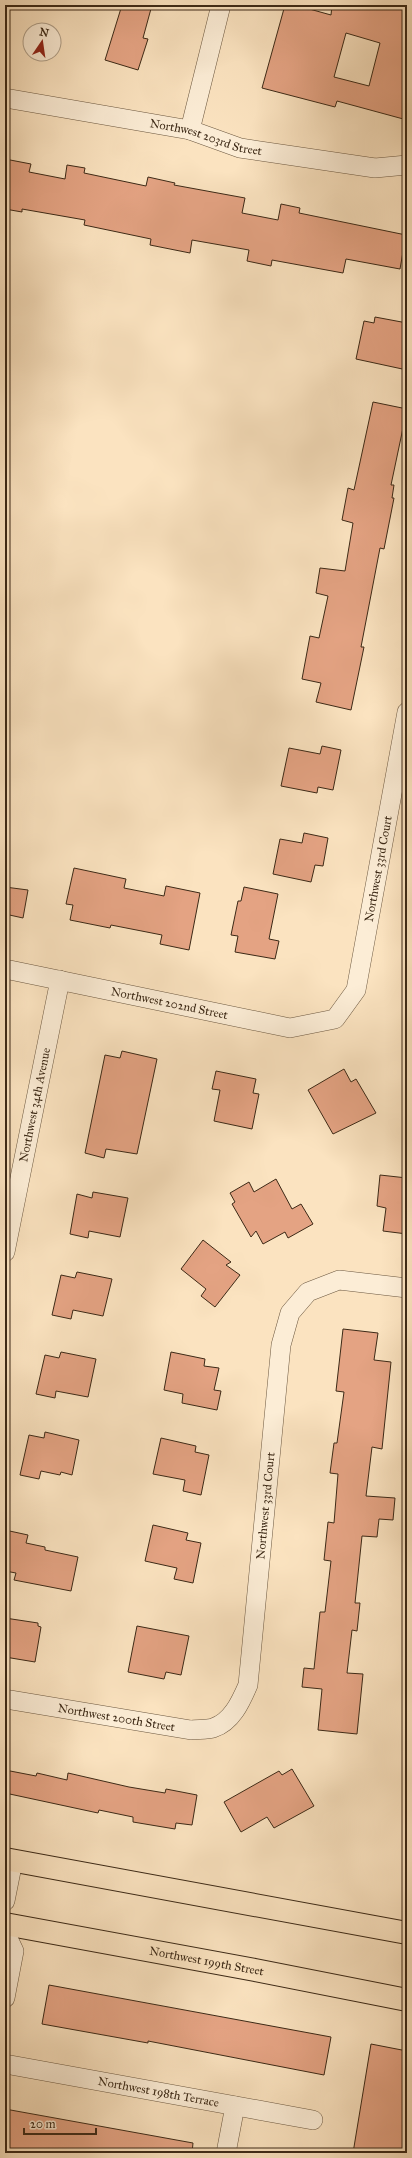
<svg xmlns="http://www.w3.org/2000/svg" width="412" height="2158" viewBox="0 0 412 2158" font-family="'IM FELL Great Primer',serif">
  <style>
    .building { fill: #e4a383; stroke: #3c2916; fill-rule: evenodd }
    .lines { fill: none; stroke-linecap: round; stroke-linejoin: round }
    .street-casing { stroke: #6c5840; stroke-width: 20 }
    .primary-casing { stroke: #3c2916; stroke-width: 24 }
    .street { stroke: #fcedd6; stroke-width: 19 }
    .primary { stroke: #fbe3c0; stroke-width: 22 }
    .labels { text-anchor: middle; stroke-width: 3.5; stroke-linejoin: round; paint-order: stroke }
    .street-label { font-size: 12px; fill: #3c2916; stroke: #fcedd6 }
  </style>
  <rect width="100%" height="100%" fill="#fbe3c0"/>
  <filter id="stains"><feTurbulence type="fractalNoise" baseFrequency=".005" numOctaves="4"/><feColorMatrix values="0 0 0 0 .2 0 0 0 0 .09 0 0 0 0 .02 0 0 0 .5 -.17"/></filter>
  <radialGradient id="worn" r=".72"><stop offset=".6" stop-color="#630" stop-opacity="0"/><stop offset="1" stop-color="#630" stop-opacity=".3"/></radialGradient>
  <path class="building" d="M122,5H152L143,38L148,39L138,70L105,60Z
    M285,5H295L331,15L332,5H407V120L337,101L335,107L262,88ZM346,33L380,43L369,86L334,77Z
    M5,159L31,164L29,172L65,179L67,165L85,168L84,173L146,186L148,177L175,183L174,185L245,198L242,213L278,220L281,204L300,208L299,213L406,235L400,269L346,259L343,273L272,260L271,266L247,261L249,250L192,240L190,253L150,245L151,239L84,225L85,220L22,209V212L5,209Z
    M375,317L407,323V370L356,359L364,321L374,323Z
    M373,402L407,409L391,485H394L392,498H394L384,549L380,548L361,647H364L351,710L316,702L321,683L302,679L310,636L319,638L328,596L316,593L320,568L345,571L353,523L342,520L348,488L354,490Z
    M322,746L341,750L333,790L318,787L317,793L281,786L289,748L320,754Z
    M304,833L328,838L323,866L315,865L311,882L273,874L280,839L302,843Z
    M74,868L126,879L124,888L164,896L166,886L200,893L189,950L160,944L162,935L111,925L110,928L70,920L73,905L66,904Z
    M5,887L28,890L23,918L5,914Z
    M244,887L278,894L269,939L279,941L275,959L235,952L238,936L231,935L238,901H241Z
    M122,1051L157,1059L137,1154L106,1149L104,1158L85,1153L105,1055L120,1058Z
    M344,1069L351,1082L356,1079L376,1113L333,1134L308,1090Z
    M216,1071L256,1079L253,1093L259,1094L252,1129L214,1121L220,1090L212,1089Z
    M380,1175L407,1178V1234L383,1231L386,1208L377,1206Z
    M276,1179L292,1209L301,1204L313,1224L288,1238L285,1232L263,1244L256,1231L251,1237L232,1204L235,1202L230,1193L249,1182L254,1192Z
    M93,1192L128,1198L120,1237L89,1231L88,1238L70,1234L77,1194L92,1198Z
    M203,1240L231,1262L226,1265L240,1275L215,1307L201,1296L206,1289L181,1269Z
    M77,1272L112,1279L103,1316L73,1310L71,1319L52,1315L61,1275L75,1278Z
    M343,1329L378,1333L374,1360L391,1362L382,1449L372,1447L366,1496L395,1498L393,1520L379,1519L377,1537L362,1536L355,1603H360L357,1631L352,1630L347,1673L363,1674L357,1734L318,1730L322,1689L302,1687L304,1668L314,1669L320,1612H325L331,1561L324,1560L328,1522L334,1523L338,1474L330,1473L334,1443H337L344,1392L336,1391Z
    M61,1352L96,1359L88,1397L56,1391L55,1398L36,1394L45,1355L59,1358Z
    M171,1352L205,1359L204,1366L219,1368L214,1390L221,1391L217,1410L182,1403L183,1394L164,1390Z
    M45,1432L79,1440L72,1475L61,1472L60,1475L41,1471L39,1479L20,1475L29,1435L44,1438Z
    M161,1438L196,1446L195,1452L209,1455L201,1495L183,1491L185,1480L153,1474Z
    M153,1525L188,1533L186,1540L201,1543L193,1583L174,1579L177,1568L145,1561Z
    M5,1530L28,1535L26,1543L45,1547V1550L78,1557L71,1591L14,1580L16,1573L5,1571Z
    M5,1618L38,1623V1626L41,1627L35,1662L5,1657Z
    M137,1626L189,1636L181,1675L166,1672L164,1679L128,1672Z
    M292,1769L314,1806L274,1828L267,1817L241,1832L224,1802L279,1771L282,1775Z
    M5,1770L36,1776L37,1773L67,1780L68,1773L129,1787L165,1793L166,1789L197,1795L192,1825L176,1823L175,1829L133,1822V1817L99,1810L98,1813L5,1793Z
    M49,1985L331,2037L324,2075L148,2041V2043L42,2024Z
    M371,2044L407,2051V2153H353Z
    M5,2109L193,2143L192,2153H18L5,2151Z"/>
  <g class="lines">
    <defs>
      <g id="street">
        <path id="s1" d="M5,98L190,130L240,148L375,168L407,165"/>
        <path d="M190,130L221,5"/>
        <path id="s2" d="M5,969L290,1028L335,1019L356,990L407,712"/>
        <path id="s3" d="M5,1252L60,980"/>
        <path id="s4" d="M5,1699L191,1730C197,1729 207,1730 213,1728C232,1722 241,1701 248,1685L281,1345L290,1313L308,1292L339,1280L407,1288"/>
        <path d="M5,1901L13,1861"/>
        <path d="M5,1932L14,1951L5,1998"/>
        <path id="s5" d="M5,2064L313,2120"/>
        <path d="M226,2153L235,2106"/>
      </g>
      <g id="primary">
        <path d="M5,1859L407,1933"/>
        <path id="s6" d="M5,1924L255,1970L407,2000"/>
      </g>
    </defs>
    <use href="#street" class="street-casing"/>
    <use href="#primary" class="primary-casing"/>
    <use href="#street" class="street"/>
    <use href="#primary" class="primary"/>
  </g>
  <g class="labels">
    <g class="street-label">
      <text dy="4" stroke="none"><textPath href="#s1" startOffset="205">Northwest 203rd Street</textPath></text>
      <text dy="4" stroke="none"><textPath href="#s2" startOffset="496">Northwest 33rd Court</textPath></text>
      <text dy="4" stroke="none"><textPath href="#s2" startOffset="168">Northwest 202nd Street</textPath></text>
      <text dy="4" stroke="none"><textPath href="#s3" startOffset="150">Northwest 34th Avenue</textPath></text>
      <text dy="4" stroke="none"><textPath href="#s4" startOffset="448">Northwest 33rd Court</textPath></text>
      <text dy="4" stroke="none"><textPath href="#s4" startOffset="113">Northwest 200th Street</textPath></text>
      <text dy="4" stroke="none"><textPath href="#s6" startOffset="205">Northwest 199th Street</textPath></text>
      <text dy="4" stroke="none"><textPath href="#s5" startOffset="156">Northwest 198th Terrace</textPath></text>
    </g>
  </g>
  <rect width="412" height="2158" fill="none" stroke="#fbe3c0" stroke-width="20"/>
  <rect x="6" y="6" width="400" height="2146" fill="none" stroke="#3c2916" stroke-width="2"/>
  <rect x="10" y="10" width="392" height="2138" fill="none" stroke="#3c2916"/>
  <g transform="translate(42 42) rotate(13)"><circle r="19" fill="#fcedd6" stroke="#af9f89"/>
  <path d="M0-3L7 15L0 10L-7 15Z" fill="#8f2418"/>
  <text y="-6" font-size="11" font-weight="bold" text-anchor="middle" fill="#3c2916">N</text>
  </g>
  <path d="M24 2128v6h72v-6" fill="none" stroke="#3c2916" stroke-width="2"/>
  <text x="30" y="2128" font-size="12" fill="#3c2916" stroke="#fcedd6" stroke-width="3" paint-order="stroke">20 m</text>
  <rect width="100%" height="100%" filter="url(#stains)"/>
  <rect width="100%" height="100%" fill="url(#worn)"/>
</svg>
